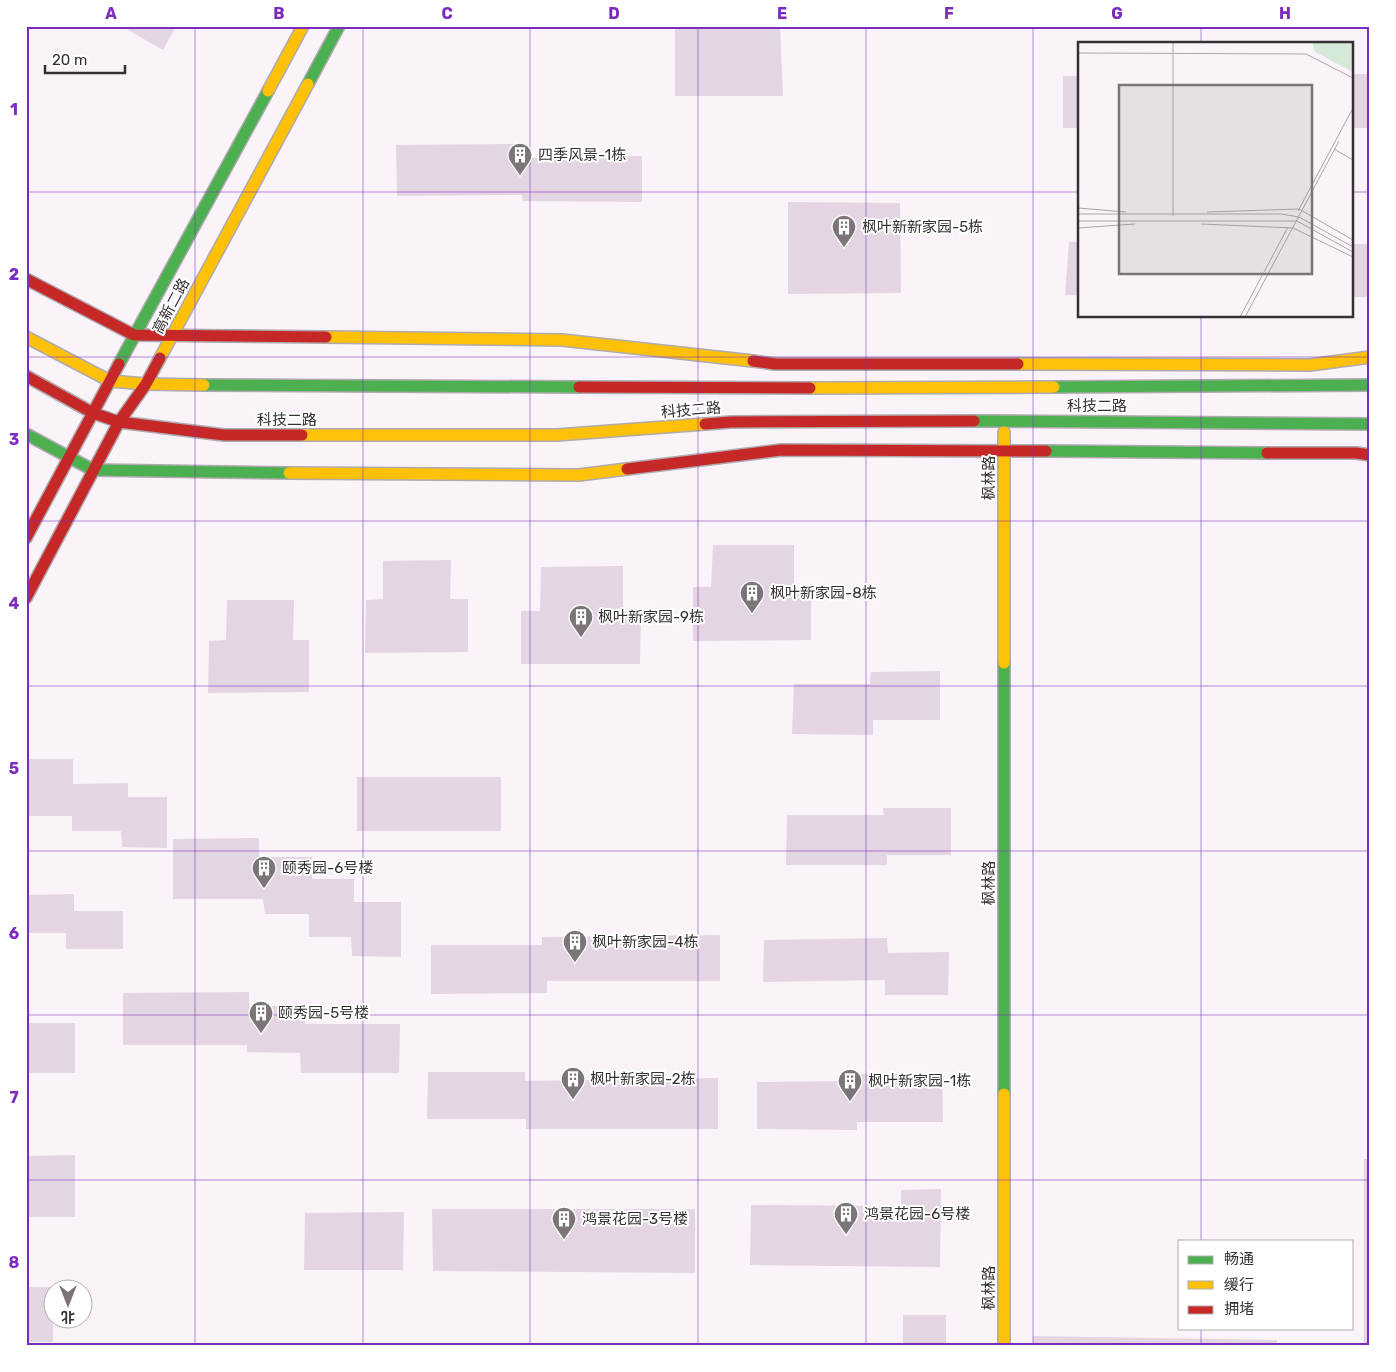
<svg xmlns="http://www.w3.org/2000/svg" width="1396" height="1372" viewBox="0 0 1396 1372" font-family="Rubik,'Noto Sans SC',sans-serif">
  <style>
    .building { fill: #e3d5e2 }
    .lines { fill: none; stroke-linecap: round; stroke-linejoin: round }
    .fast-casing { stroke: #afaaae; stroke-width: 14 }
    .slow-casing { stroke: #afaaae; stroke-width: 14 }
    .jam-casing { stroke: #afaaae; stroke-width: 14 }
    .fast { stroke: #4caf50; stroke-width: 11 }
    .slow { stroke: #ffc107; stroke-width: 11 }
    .jam { stroke: #c62828; stroke-width: 11 }
    .grid { fill: none; stroke: #7b2cbf; stroke-width: 1; stroke-opacity: 0.55 }
    .labels { text-anchor: middle; stroke-width: 4; stroke-linejoin: round; paint-order: stroke }
    .poi-label { font-size: 15px; fill: #363035; stroke: #fff; text-anchor: start }
    .street-label { font-size: 15px; fill: #363035; stroke: #fff }
    .inset-road { fill: none; stroke: #aca6ab; stroke-width: 1 }
    .view { fill: #7b757a; fill-opacity: 0.15; stroke: #7b757a; stroke-width: 2.5 }
    .inset-edge { fill: none; stroke: #363035; stroke-width: 2.5 }
    .neatline { fill: none; stroke: #7b2cbf; stroke-width: 2 }
    .grid-label { font-size: 16px; text-anchor: middle; font-weight: bold; fill: #7b2cbf }
  </style>
  <rect width="100%" height="100%" fill="#faf4fa"/>
  <path class="building" d="M121,26H176L163,50Z
    M675,26H780L783,96H675Z
    M1352,74H1370V128H1352Z
    M1063,76H1080V128H1063Z
    M518,144L519,158L642,156V202L523,201L522,195L397,196L396,145Z
    M788,202L900,203L901,293L788,294Z
    M1069,242H1080V295H1065Z
    M1352,244H1370V297H1352Z
    M713,545H794V588H811V640L693,641V587H711Z
    M451,560L450,599H468V652L365,653L366,600L383,599V561Z
    M623,566V611H641L640,664H521V611H540L541,567Z
    M227,600H294L293,640H309V692L208,693L209,641L226,640Z
    M940,671V720H873V735L792,734L794,684H870L871,672Z
    M26,759H73V784L128,783V797H167V848L122,847L121,831H72V816H26Z
    M357,777H501V831H357Z
    M883,808H951V855H887V865H786L787,815H884Z
    M259,838V857H312V879H354V902H401V957L352,956L351,937H309V914H265L263,899H173V839Z
    M74,894V911H123V949H66V933H26V895Z
    M720,935V981H547V993L431,994V945H542V937Z
    M887,938L888,953L949,952L948,995H885V980L763,982L764,940Z
    M249,992V1006H305V1024H400L399,1073H301L300,1053L247,1052V1045H123V993Z
    M26,1023H75V1073H26Z
    M428,1072H525V1081L718,1078V1129H526V1119H427Z
    M852,1074H942L943,1122H857V1130L757,1129V1082L851,1081Z
    M75,1155V1217H26V1156Z
    M1364,1159H1370V1346H1364Z
    M941,1189L940,1267L750,1265L751,1205L901,1206V1190Z
    M432,1209H695V1273L433,1271Z
    M404,1212L403,1270H304L305,1213Z
    M26,1287H53V1342H26Z
    M903,1315H946V1346H903Z
    M1033,1336L1277,1340V1346H1033Z
    M731,1343L844,1344V1346H731Z"/>
  <g class="lines">
    <defs>
      <path id="fast" d="M308,84L339,26
        M119,364L268,91
        M204,385L579,387
        M1054,387L1370,385
        M974,421L1370,424
        M26,434L93,470L289,473
        M1046,451L1267,453
        M1004,663V1094"/>
      <path id="slow" d="M268,91L303,26
        M26,337L110,381L146,384L204,385
        M326,337L562,340L753,361
        M160,358L308,84
        M1018,364L1310,365L1370,357
        M810,388L1054,387
        M1004,432V663
        M302,435H557L705,424
        M289,473L579,475L627,469
        M1004,1094V1346"/>
      <path id="jam" d="M26,279L134,335L326,337
        M753,361L775,364H1018
        M26,376L93,413L119,422L224,435H302
        M579,387L810,388
        M705,424L731,422L974,421
        M1267,453H1356L1370,455
        M627,469L781,450L1046,451
        M26,538L119,364
        M26,598L119,422L146,384L160,358"/>
    </defs>
    <use href="#fast" class="fast-casing"/>
    <use href="#slow" class="slow-casing"/>
    <use href="#jam" class="jam-casing"/>
    <use href="#fast" class="fast"/>
    <use href="#slow" class="slow"/>
    <use href="#jam" class="jam"/>
  </g>
  <path class="grid" d="M195,26V1346M363,26V1346M530,26V1346M698,26V1346M866,26V1346M1033,26V1346M1201,26V44M26,192H1080M1352,192H1370M1201,316V1241M26,357H1370M26,521H1370M26,686H1370M26,851H1370M26,1015H1370M26,1180H1370M1201,1328V1346"/>
  <defs>
    <symbol id="building-pin" viewBox="-11 -11 22 30"><path d="M0 17L-7.5 6A9.5 9.5 0 1 1 7.5 6Z" fill="#7b757a" stroke="#fff"/><path d="M-4-6H4V6H1V3H-1V6H-4ZM-2.5-4.3h1.7v1.8h-1.7ZM.8-4.3h1.7v1.8H.8ZM-2.5-1h1.7V.8h-1.7ZM.8-1h1.7V.8H.8Z" fill="#fff"/></symbol>
  </defs>
  <g fill-rule="evenodd">
    <use href="#building-pin" x="506" y="141" width="28" height="38"/>
    <use href="#building-pin" x="830" y="213" width="28" height="38"/>
    <use href="#building-pin" x="738" y="579" width="28" height="38"/>
    <use href="#building-pin" x="567" y="603" width="28" height="38"/>
    <use href="#building-pin" x="250" y="854" width="28" height="38"/>
    <use href="#building-pin" x="561" y="928" width="28" height="38"/>
    <use href="#building-pin" x="247" y="999" width="28" height="38"/>
    <use href="#building-pin" x="559" y="1065" width="28" height="38"/>
    <use href="#building-pin" x="836" y="1067" width="28" height="38"/>
    <use href="#building-pin" x="832" y="1200" width="28" height="38"/>
    <use href="#building-pin" x="550" y="1205" width="28" height="38"/>
  </g>
  <g class="labels">
    <g class="poi-label">
      <text x="538" y="160">四季风景-1栋</text>
      <text x="862" y="232">枫叶新新家园-5栋</text>
      <text x="770" y="598">枫叶新家园-8栋</text>
      <text x="598" y="622">枫叶新家园-9栋</text>
      <text x="282" y="873">颐秀园-6号楼</text>
      <text x="592" y="947">枫叶新家园-4栋</text>
      <text x="278" y="1018">颐秀园-5号楼</text>
      <text x="590" y="1084">枫叶新家园-2栋</text>
      <text x="868" y="1086">枫叶新家园-1栋</text>
      <text x="864" y="1219">鸿景花园-6号楼</text>
      <text x="582" y="1224">鸿景花园-3号楼</text>
    </g>
    <g class="street-label">
      <text transform="translate(171 306) rotate(-62)" y="5">高新二路</text>
      <text x="1097" y="411">科技二路</text>
      <text transform="translate(691 410) rotate(-5)" y="5">科技二路</text>
      <text x="287" y="425">科技二路</text>
      <text transform="translate(989 478) rotate(-90)" y="5">枫林路</text>
      <text transform="translate(989 883) rotate(-90)" y="5">枫林路</text>
      <text transform="translate(989 1288) rotate(-90)" y="5">枫林路</text>
    </g>
  </g>
  <g transform="translate(1078 42)">
    <rect width="275" height="275" fill="#faf4fa"/>
    <path d="M234,0H275V30L237,10Z" fill="#d5ead6"/>
    <path class="inset-road" d="M0,11L228,12L275,36M256,107L275,118M0,166L48,170M220,169L275,66M129,170L221,167L275,198M0,172H203L221,175L275,205M95,174V0M0,179H219L275,210M123,182L215,186L275,215M0,186L57,182M162,275L210,185M167,275L261,99"/>
    <path class="view" d="M41,43H234V232H41Z"/>
    <rect width="275" height="275" class="inset-edge"/>
  </g>
  <rect width="1396" height="1372" fill="none" stroke="#ffffff" stroke-width="55"/>
  <rect x="1178" y="1240" width="175" height="90" fill="#ffffff" stroke="#afacae"/>
  <rect x="1188" y="1256" width="25" height="8" fill="#4caf50" stroke="#afacae"/>
  <text x="1224" y="1264" font-size="15" fill="#363035">畅通</text>
  <rect x="1188" y="1281" width="25" height="8" fill="#ffc107" stroke="#afacae"/>
  <text x="1224" y="1290" font-size="15" fill="#363035">缓行</text>
  <rect x="1188" y="1306" width="25" height="8" fill="#c62828" stroke="#afacae"/>
  <text x="1224" y="1314" font-size="15" fill="#363035">拥堵</text>
  <g transform="translate(68 1304) rotate(180)"><circle r="24" fill="#ffffff" stroke="#afacae"/>
  <path d="M0-4L9 19L0 12L-9 19Z" fill="#7b757a"/>
  <text y="-8" font-size="14" font-weight="bold" text-anchor="middle" fill="#363035">北</text>
  </g>
  <path d="M45 65v8h80v-8" fill="none" stroke="#363035" stroke-width="2.5"/>
  <text x="52" y="65" font-size="15" fill="#363035" stroke="#ffffff" stroke-width="4" paint-order="stroke">20 m</text>
  <rect x="28" y="28" width="1340" height="1316" class="neatline"/>
  <g class="grid-label">
    <text x="111" y="19">A</text>
    <text x="279" y="19">B</text>
    <text x="447" y="19">C</text>
    <text x="614" y="19">D</text>
    <text x="782" y="19">E</text>
    <text x="949" y="19">F</text>
    <text x="1117" y="19">G</text>
    <text x="1285" y="19">H</text>
    <text x="14" y="115">1</text>
    <text x="14" y="280">2</text>
    <text x="14" y="445">3</text>
    <text x="14" y="609">4</text>
    <text x="14" y="774">5</text>
    <text x="14" y="939">6</text>
    <text x="14" y="1103">7</text>
    <text x="14" y="1268">8</text>
  </g>
</svg>
